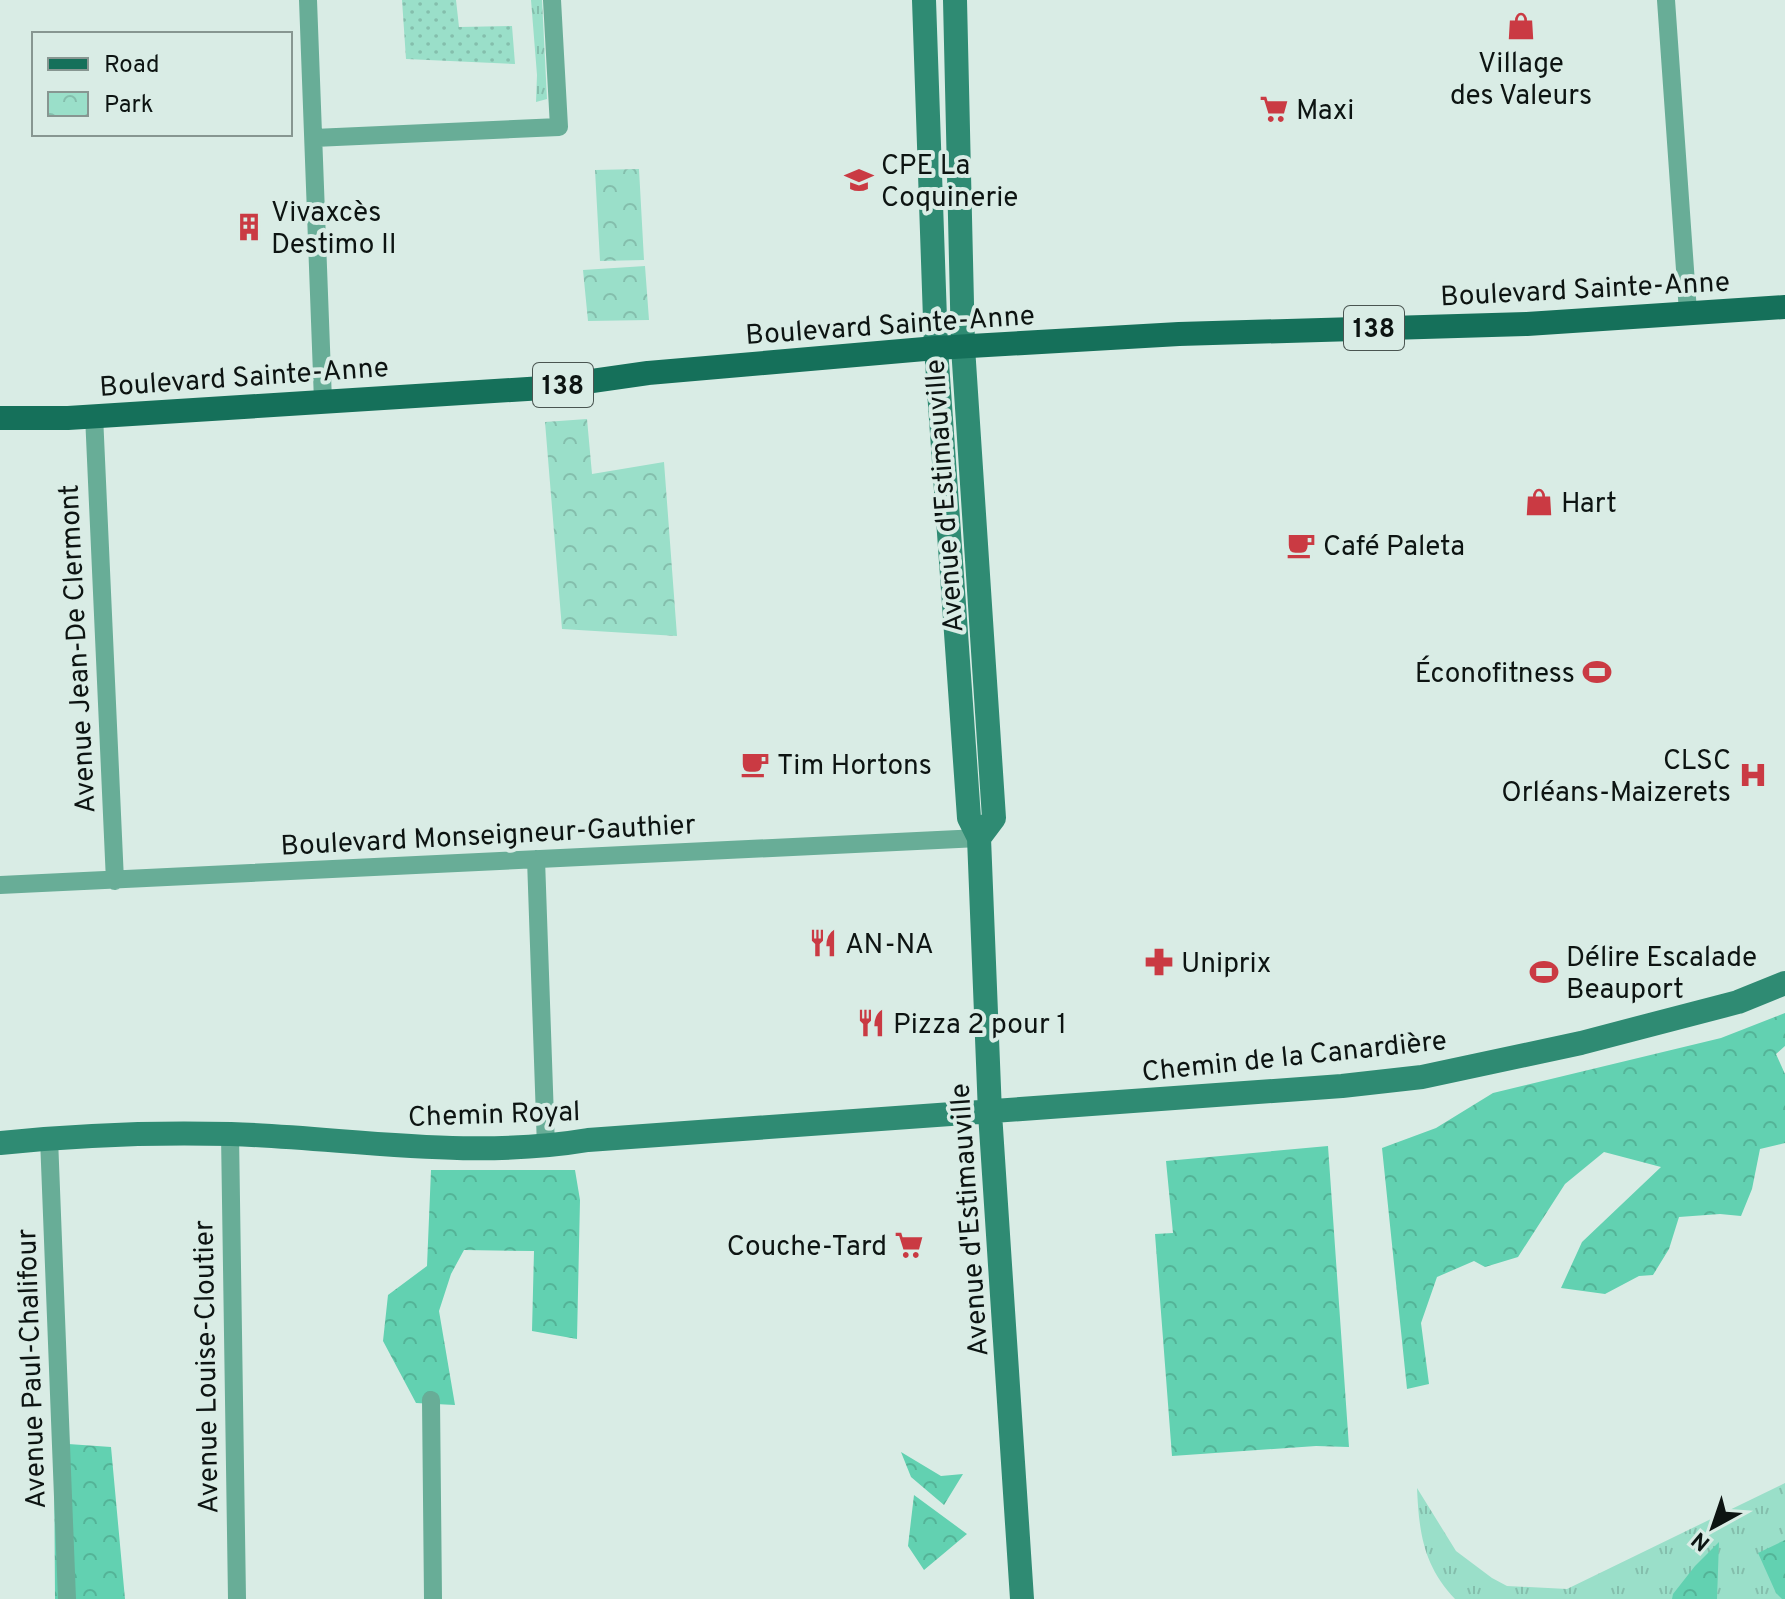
<svg xmlns="http://www.w3.org/2000/svg" width="1785" height="1599" viewBox="0 0 1785 1599" font-family="Overpass,sans-serif">
  <style>
    .grass { fill: url(#grass-tufts) }
    .forest { fill: url(#forest-crowns) }
    .park { fill: url(#park-crowns) }
    .garden { fill: url(#garden-dots) }
    .lines { fill: none; stroke-linecap: round; stroke-linejoin: round }
    .minor { stroke: #68ad97; stroke-width: 18 }
    .secondary { stroke: #2f8b73; stroke-width: 24 }
    .primary { stroke: #15705a; stroke-width: 24 }
    .labels { text-anchor: middle; stroke-width: 8; stroke-linejoin: round; paint-order: stroke }
    .shield { fill: #d9ece5; stroke: #4a5551; stroke-width: 2 }
    .shield-label { font-size: 26px; font-weight: bold; fill: #0d1412 }
    .poi-label { font-size: 28px; fill: #0d1412; stroke: #d9ece5; text-anchor: start }
    .street-label { font-size: 28px; fill: #0d1412; stroke: #d9ece5 }
  </style>
  <defs>
    <pattern id="grass-tufts" width="24" height="20" patternUnits="userSpaceOnUse" patternTransform="scale(2)"><rect width="24" height="20" fill="#9adfc9"/><path d="M3 7l-1-3M5 7V3M7 7l1-3M15 17l-1-3M17 17v-4M19 17l1-3" fill="none" stroke="#84beac"/></pattern>
    <pattern id="forest-crowns" width="20" height="18" patternUnits="userSpaceOnUse" patternTransform="scale(2)"><rect width="20" height="18" fill="#62d1b1"/><path d="M2 6a3 3 0 1 1 6 0M12 15a3 3 0 1 1 6 0" fill="none" stroke="#54b397"/></pattern>
    <pattern id="park-crowns" width="20" height="18" patternUnits="userSpaceOnUse" patternTransform="scale(2)"><rect width="20" height="18" fill="#9adfc9"/><path d="M2 6a3 3 0 1 1 6 0M12 15a3 3 0 1 1 6 0" fill="none" stroke="#84beac"/></pattern>
    <pattern id="garden-dots" width="8" height="8" patternUnits="userSpaceOnUse" patternTransform="scale(2)"><rect width="8" height="8" fill="#9adfc9"/><path d="M2 2h.1M6 6h.1" fill="none" stroke="#84beac" stroke-width="1.8" stroke-linecap="round"/></pattern>
  </defs>
  <rect width="100%" height="100%" fill="#d9ece5"/>
  <path class="grass" d="M531,0H542L547,99L536,102L537,75Z
    M1785,1483V1599H1455C1423,1565 1419,1532 1417,1488L1456,1551L1492,1578L1507,1586L1567,1589Z"/>
  <path class="forest" d="M1785,1013V1046L1776,1054L1785,1074V1143L1760,1149L1752,1189L1741,1216L1720,1214L1679,1217L1669,1249L1653,1275L1639,1276L1605,1294L1561,1288L1582,1242L1661,1167L1604,1152L1565,1184L1518,1257L1485,1267L1474,1261L1437,1277L1421,1323L1429,1384L1407,1389L1382,1148L1436,1128L1493,1093L1721,1038Z
    M1328,1146L1349,1447L1316,1446L1172,1456L1155,1234L1173,1233L1166,1161Z
    M431,1170H575L580,1200L577,1339L532,1331L534,1251L464,1250L451,1274L439,1311L455,1405L416,1403L383,1341L388,1295L427,1266Z
    M54,1443L111,1447L125,1599H55Z
    M901,1452L941,1476L963,1474L944,1505L911,1477Z
    M914,1495L967,1534L924,1570L908,1546Z
    M1785,1540V1599H1782L1776,1593L1758,1553Z
    M1719,1542L1717,1599H1672L1673,1594L1695,1566Z"/>
  <path class="park" d="M639,169L644,260L600,261L595,170Z
    M645,266L649,320L588,321L583,270Z
    M587,419L592,474L664,462L677,636L562,629L545,422Z"/>
  <path class="garden" d="M402,0H456L459,27L512,26L515,64L406,59Z"/>
  <g class="lines">
    <path class="minor" d="M308,0L323,401
      M1666,0L1688,312
      M314,138L559,127L552,0
      M94,415L115,881
      M536,859L546,1147
      M0,885L979,838
      M230,1134L237,1599
      M49,1138L67,1599
      M431,1400L433,1599"/>
    <path class="secondary" d="M924,0L936,348L969,818L979,838L990,1113L1022,1599
      M955,0L963,347L994,818L979,838
      M0,1143C76,1135 154,1132 231,1134C350,1138 469,1160 588,1140L1342,1086L1422,1077L1581,1043L1738,1002L1785,983"/>
    <path class="primary" d="M0,418H68L543,388L648,373L936,348L1179,334L1527,324L1785,307"/>
  </g>
  <defs>
    <symbol id="shop-bare" viewBox="-9 -9 18 18"><path d="M-5-2.5h2.3a2.7 3.5 0 0 1 5.4 0H5L5.5 6h-11ZM-1.5-2.5h3a1.5 2.3 0 0 0-3 0Z" fill="#ca3a43" stroke="#d9ece5" stroke-width="2.5" paint-order="stroke"/></symbol>
    <symbol id="supermarket-bare" viewBox="-9 -9 18 18"><path d="M-6-5.5h2.5l.6 2H6L4.5 2H-2.5L-4.4-4H-6ZM-1.5 3.2a1.3 1.3 0 1 0 .1 0ZM3 3.2a1.3 1.3 0 1 0 .1 0Z" fill="#ca3a43" stroke="#d9ece5" stroke-width="2.5" paint-order="stroke"/></symbol>
    <symbol id="school-bare" viewBox="-9 -9 18 18"><path d="M0-5L7-2L0 1L-7-2ZM-4 1L0 2.5L4 1V4Q0 6-4 4Z" fill="#ca3a43" stroke="#d9ece5" stroke-width="2.5" paint-order="stroke"/></symbol>
    <symbol id="building-bare" viewBox="-9 -9 18 18"><path d="M-4-6H4V6H1V3H-1V6H-4ZM-2.5-4.3h1.7v1.8h-1.7ZM.8-4.3h1.7v1.8H.8ZM-2.5-1h1.7V.8h-1.7ZM.8-1h1.7V.8H.8Z" fill="#ca3a43" stroke="#d9ece5" stroke-width="2.5" paint-order="stroke"/></symbol>
    <symbol id="cafe-bare" viewBox="-9 -9 18 18"><path d="M-5.5-4.5H6V0H3Q3 3.5 0 3.5H-2.5Q-5.5 3.5-5.5 0ZM3-3.2v2h1.7v-2ZM-6 4.5H4V6H-6Z" fill="#ca3a43" stroke="#d9ece5" stroke-width="2.5" paint-order="stroke"/></symbol>
    <symbol id="stadium-bare" viewBox="-9 -9 18 18"><path d="M0-5a6.5 5 0 1 0 0 10a6.5 5 0 1 0 0-10ZM-3.5-1.8h7v3.6h-7Z" fill="#ca3a43" stroke="#d9ece5" stroke-width="2.5" paint-order="stroke"/></symbol>
    <symbol id="hospital-bare" viewBox="-9 -9 18 18"><path d="M-5-5h3v3.5h4V-5h3V5h-3V1.5h-4V5h-3Z" fill="#ca3a43" stroke="#d9ece5" stroke-width="2.5" paint-order="stroke"/></symbol>
    <symbol id="restaurant-bare" viewBox="-9 -9 18 18"><path d="M-5-6h1v4h1v-4h1v4h1v-4h1v5L-1.5 .5V6h-2V.5L-5-1ZM5-6V6H3V1.5H1.5Q1.5-4 5-6Z" fill="#ca3a43" stroke="#d9ece5" stroke-width="2.5" paint-order="stroke"/></symbol>
    <symbol id="pharmacy-bare" viewBox="-9 -9 18 18"><path d="M-2-6h4v4h4v4h-4v4h-4v-4h-4v-4h4Z" fill="#ca3a43" stroke="#d9ece5" stroke-width="2.5" paint-order="stroke"/></symbol>
  </defs>
  <g fill-rule="evenodd">
    <use href="#shop-bare" x="1501" y="6" width="40" height="40"/>
    <use href="#supermarket-bare" x="1254" y="89" width="40" height="40"/>
    <use href="#school-bare" x="839" y="160" width="40" height="40"/>
    <use href="#building-bare" x="229" y="207" width="40" height="40"/>
    <use href="#shop-bare" x="1519" y="482" width="40" height="40"/>
    <use href="#cafe-bare" x="1281" y="525" width="40" height="40"/>
    <use href="#stadium-bare" x="1577" y="652" width="40" height="40"/>
    <use href="#cafe-bare" x="735" y="744" width="40" height="40"/>
    <use href="#hospital-bare" x="1733" y="755" width="40" height="40"/>
    <use href="#restaurant-bare" x="803" y="923" width="40" height="40"/>
    <use href="#pharmacy-bare" x="1139" y="942" width="40" height="40"/>
    <use href="#stadium-bare" x="1524" y="952" width="40" height="40"/>
    <use href="#restaurant-bare" x="851" y="1003" width="40" height="40"/>
    <use href="#supermarket-bare" x="889" y="1225" width="40" height="40"/>
  </g>
  <g class="labels">
    <g class="shield">
      <rect x="1344" y="306" width="60" height="44" rx="6"/>
      <rect x="533" y="363" width="60" height="44" rx="6"/>
    </g>
    <g class="shield-label">
      <text x="1374" y="337">138</text>
      <text x="563" y="394">138</text>
    </g>
    <g class="poi-label">
      <text x="1521" y="72" text-anchor="middle">Village<tspan x="1521" dy="32">des Valeurs</tspan></text>
      <text x="1296" y="119">Maxi</text>
      <text x="881" y="174">CPE La<tspan x="881" dy="32">Coquinerie</tspan></text>
      <text x="271" y="221">Vivaxcès<tspan x="271" dy="32">Destimo II</tspan></text>
      <text x="1561" y="512">Hart</text>
      <text x="1323" y="555">Café Paleta</text>
      <text x="1575" y="682" text-anchor="end">Éconofitness</text>
      <text x="1731" y="769" text-anchor="end">CLSC<tspan x="1731" dy="32">Orléans-Maizerets</tspan></text>
      <text x="777" y="774">Tim Hortons</text>
      <text x="845" y="953">AN-NA</text>
      <text x="1566" y="966">Délire Escalade<tspan x="1566" dy="32">Beauport</tspan></text>
      <text x="1181" y="972">Uniprix</text>
      <text x="893" y="1033">Pizza 2 pour 1</text>
      <text x="887" y="1255" text-anchor="end">Couche-Tard</text>
    </g>
    <g class="street-label">
      <text transform="translate(1585 288) rotate(-3)" y="10">Boulevard Sainte-Anne</text>
      <text transform="translate(890 324) rotate(-4)" y="10">Boulevard Sainte-Anne</text>
      <text transform="translate(244 376) rotate(-4)" y="10">Boulevard Sainte-Anne</text>
      <text transform="translate(943 496) rotate(-94)" y="10">Avenue d'Estimauville</text>
      <text transform="translate(76 649) rotate(-93)" y="10">Avenue Jean-De Clermont</text>
      <text transform="translate(488 834) rotate(-3)" y="10">Boulevard Monseigneur-Gauthier</text>
      <text transform="translate(1294 1055) rotate(-6)" y="10">Chemin de la Canardière</text>
      <text transform="translate(494 1113) rotate(-2)" y="10">Chemin Royal</text>
      <text transform="translate(968 1220) rotate(-94)" y="10">Avenue d'Estimauville</text>
      <text transform="translate(205 1367) rotate(-91)" y="10">Avenue Louise-Cloutier</text>
      <text transform="translate(30 1369) rotate(-92)" y="10">Avenue Paul-Chalifour</text>
    </g>
  </g>
  <rect x="32" y="32" width="260" height="104" fill="#d9ece5" stroke="#879691" stroke-width="2"/>
  <rect x="48" y="58" width="40" height="12" fill="#15705a" stroke="#879691" stroke-width="2"/>
  <text x="104" y="72" font-size="24" fill="#0d1412">Road</text>
  <rect x="48" y="92" width="40" height="24" fill="url(#park-crowns)" stroke="#879691" stroke-width="2"/>
  <text x="104" y="112" font-size="24" fill="#0d1412">Park</text>
  <g transform="translate(1713 1527) rotate(220)" stroke="#d9ece5" stroke-width="6" paint-order="stroke">
  <path d="M0-6L14 30L0 20L-14 30Z" fill="#0d1412"/>
  <text y="-12" font-size="22" font-weight="bold" text-anchor="middle" fill="#0d1412">N</text>
  </g>
</svg>
